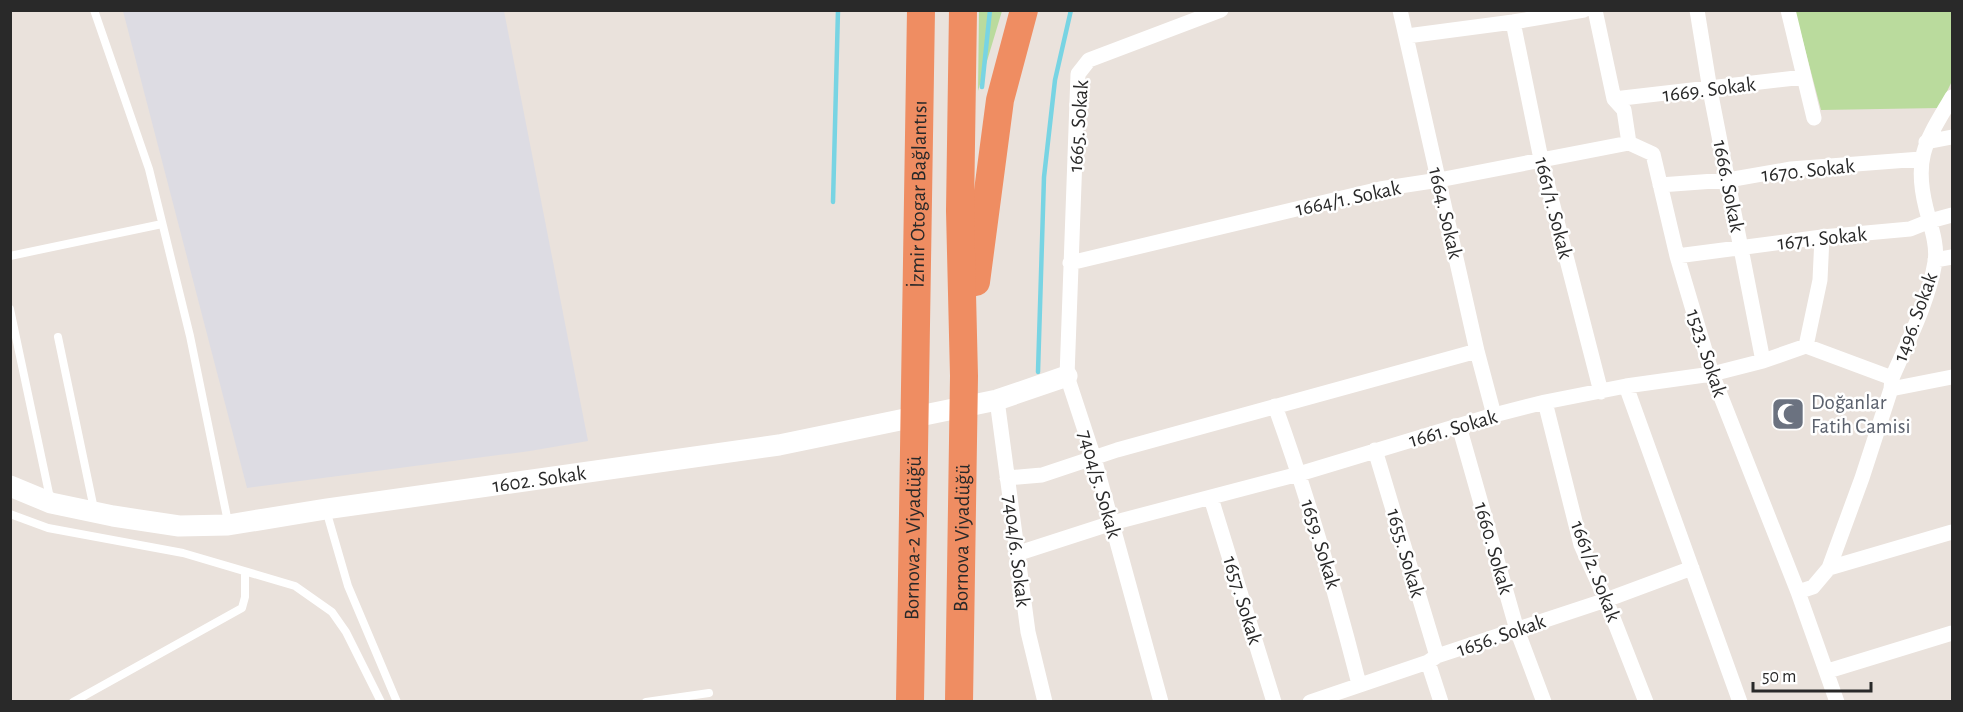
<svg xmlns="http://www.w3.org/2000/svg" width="1963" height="712" viewBox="0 0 1963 712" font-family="'Alegreya Sans',sans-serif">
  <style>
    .industrial { fill: #dddce3 }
    .green { fill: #badb9d }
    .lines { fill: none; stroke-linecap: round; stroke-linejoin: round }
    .stream { stroke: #78d4e3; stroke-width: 4.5 }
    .lane { stroke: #fff; stroke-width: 8 }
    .street { stroke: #fff; stroke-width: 15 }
    .secondary { stroke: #fff; stroke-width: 21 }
    .highway { stroke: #ef8d62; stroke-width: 28 }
    .labels { text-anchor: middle; stroke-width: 5; stroke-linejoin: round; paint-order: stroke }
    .street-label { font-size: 21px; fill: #292929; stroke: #fff }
    .worship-label { font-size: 21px; fill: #5b616d; stroke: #fff; text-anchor: start }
  </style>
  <rect width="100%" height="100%" fill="#eae2dc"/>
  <path class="industrial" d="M123,11H504L588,441L530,451L247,488Z"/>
  <path class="green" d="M979,11H1002L978,91Z
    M1795,11H1952V81L1939,108L1821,110Z"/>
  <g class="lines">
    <path class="stream" d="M982,87L990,10
      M833,202L838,10
      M1038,372L1044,177L1055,80L1071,10"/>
    <path class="lane" d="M94,10L149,169L190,336L228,522
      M10,256L162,224
      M10,309L50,498
      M58,337L94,509
      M326,510L348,586L397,702
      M10,514L48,528L183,553L295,586L332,612L346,632L381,702
      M73,702L242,608L245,597V572
      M646,702L709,693"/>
    <path class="street" d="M1400,10L1477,351L1494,415
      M1595,10L1614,99L1624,110L1629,143
      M1697,10L1710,90L1763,361
      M1788,10L1814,118
      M1513,22L1541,159L1601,392
      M1407,36L1513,22L1584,10
      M1614,99L1804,77
      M1926,142L1952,137
      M1629,143L1653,154L1677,256L1712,374L1798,592L1837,702
      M1660,185L1728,180L1791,169L1921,159
      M1677,256L1822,237L1910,229L1930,221L1952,215
      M1935,260L1952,257
      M1070,263L1380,189L1439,180L1629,143
      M1806,346L1820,280L1822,237
      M1626,386L1740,702
      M1891,389L1952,377
      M997,400L1028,632L1045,702
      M1545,402L1581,545L1606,600L1646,702
      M1275,406C1308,497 1335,590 1359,684
      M1459,426L1517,630L1544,702
      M1375,450L1437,656
      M1007,478L1042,475L1117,450L1477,351
      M1211,498L1274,702
      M1016,554L1112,523L1299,474L1494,415L1545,402L1626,386L1712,374L1763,361L1806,346L1892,378
      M1829,568L1952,532
      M1798,592L1813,587L1829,568L1862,478L1891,389L1892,378C1908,341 1928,303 1935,262C1938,245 1930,224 1926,208C1913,156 1927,140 1952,97
      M1428,662L1441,702
      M1828,671L1952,633
      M1161,702L1094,458L1067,376L1078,74L1089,60L1221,10
      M1310,702L1428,662L1437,656L1606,600L1692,568"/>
    <path class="secondary" id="s1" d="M10,486L51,503L113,516L179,526L228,525L326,509L779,445L997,400L1067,376"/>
    <g class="highway">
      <path d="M976,282L1000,100L1024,10"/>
      <path id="s2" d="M910,702L921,10"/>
      <path id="s3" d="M959,702L964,376L960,211L963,10"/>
    </g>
  </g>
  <defs>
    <symbol id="mosque-square" viewBox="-11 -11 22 22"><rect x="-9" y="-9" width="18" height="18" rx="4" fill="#6b7280" stroke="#fff"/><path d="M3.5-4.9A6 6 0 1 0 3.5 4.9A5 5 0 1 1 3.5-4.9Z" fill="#fff"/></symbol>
  </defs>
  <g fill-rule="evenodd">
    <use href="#mosque-square" x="1769" y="395" width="38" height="38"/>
  </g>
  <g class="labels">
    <g class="street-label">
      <text transform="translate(1709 89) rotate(-7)" y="7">1669. Sokak</text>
      <text transform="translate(1078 126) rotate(-86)" y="7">1665. Sokak</text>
      <text transform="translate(1808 170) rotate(-6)" y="7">1670. Sokak</text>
      <text transform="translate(1729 186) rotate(79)" y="7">1666. Sokak</text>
      <text dy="7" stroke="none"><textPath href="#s2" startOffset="508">İzmir Otogar Bağlantısı</textPath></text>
      <text transform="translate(1348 198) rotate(-12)" y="7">1664/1. Sokak</text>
      <text transform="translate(1554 208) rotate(76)" y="7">1661/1. Sokak</text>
      <text transform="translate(1446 213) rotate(77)" y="7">1664. Sokak</text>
      <text transform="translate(1822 238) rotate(-6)" y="7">1671. Sokak</text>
      <text transform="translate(1915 317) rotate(-70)" y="7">1496. Sokak</text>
      <text transform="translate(1707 353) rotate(72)" y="7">1523. Sokak</text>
      <text transform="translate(1453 428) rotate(-16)" y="7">1661. Sokak</text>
      <text dy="7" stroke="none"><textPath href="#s1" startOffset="538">1602. Sokak</textPath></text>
      <text transform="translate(1100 484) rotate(74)" y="7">7404/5. Sokak</text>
      <text dy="7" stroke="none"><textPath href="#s2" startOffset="164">Bornova-2 Viyadüğü</textPath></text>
      <text dy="7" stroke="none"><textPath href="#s3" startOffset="164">Bornova Viyadüğü</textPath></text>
      <text transform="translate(1321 544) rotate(73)" y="7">1659. Sokak</text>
      <text transform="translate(1494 548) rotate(74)" y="7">1660. Sokak</text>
      <text transform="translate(1017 551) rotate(83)" y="7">7404/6. Sokak</text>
      <text transform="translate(1406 553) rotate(74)" y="7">1655. Sokak</text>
      <text transform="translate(1596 571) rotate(69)" y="7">1661/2. Sokak</text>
      <text transform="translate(1243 600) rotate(73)" y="7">1657. Sokak</text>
      <text transform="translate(1501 635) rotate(-19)" y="7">1656. Sokak</text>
    </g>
    <g class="worship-label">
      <text x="1811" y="409">Doğanlar<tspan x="1811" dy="24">Fatih Camisi</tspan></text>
    </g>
  </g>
  <rect width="1963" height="712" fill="none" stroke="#292929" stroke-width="24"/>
  <path d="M1753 682v9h118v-9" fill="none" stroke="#292929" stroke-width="3"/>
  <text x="1762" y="682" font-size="18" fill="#292929" stroke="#ffffff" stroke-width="4.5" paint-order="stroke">50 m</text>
</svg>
